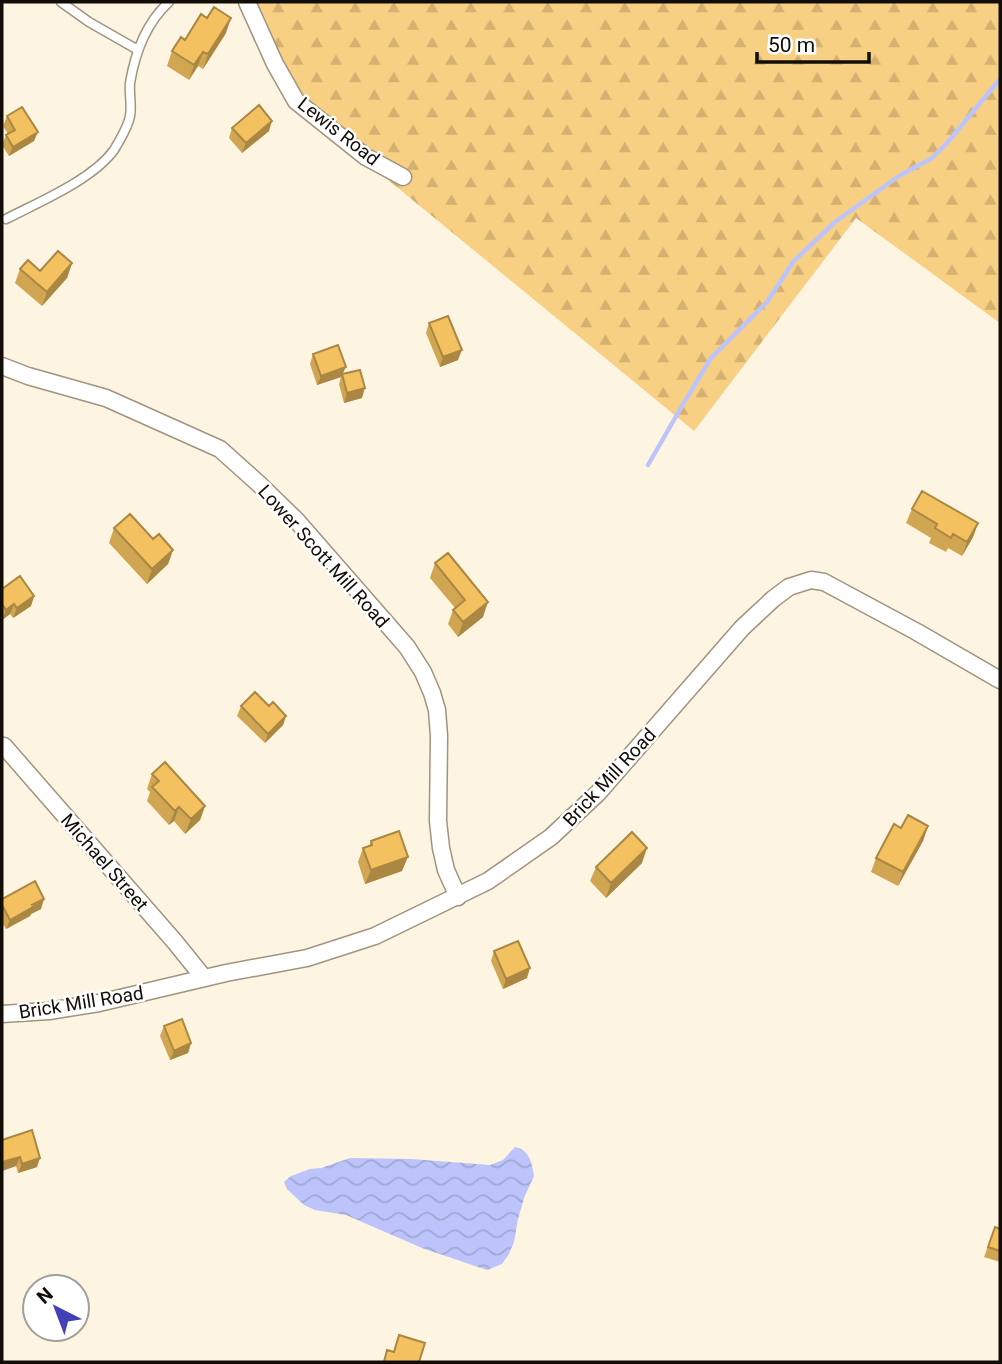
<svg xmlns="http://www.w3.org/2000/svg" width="1002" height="1364" viewBox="0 0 1002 1364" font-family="Roboto,sans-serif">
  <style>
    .forest { fill: url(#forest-firs) }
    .water { fill: url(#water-waves) }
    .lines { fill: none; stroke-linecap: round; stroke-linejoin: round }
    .stream { stroke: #bcc4fb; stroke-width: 4.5 }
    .service-casing { stroke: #9f947f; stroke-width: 11 }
    .minor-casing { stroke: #9f947f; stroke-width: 19 }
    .service { stroke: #fff; stroke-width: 8 }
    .minor { stroke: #fff; stroke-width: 16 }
    .wall { fill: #d1a652 }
    .shaded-wall { fill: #aa8742 }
    .building { fill: #f3c15f; stroke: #aa8742; stroke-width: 2 }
    .labels { text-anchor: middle; stroke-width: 5; stroke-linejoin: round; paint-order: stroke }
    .street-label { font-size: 19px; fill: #120e07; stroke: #fff }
  </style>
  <defs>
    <pattern id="forest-firs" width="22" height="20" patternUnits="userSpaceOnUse" patternTransform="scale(1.75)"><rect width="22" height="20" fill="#f8d084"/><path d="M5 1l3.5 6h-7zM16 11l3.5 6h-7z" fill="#d4b170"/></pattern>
    <pattern id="water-waves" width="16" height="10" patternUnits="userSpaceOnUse" patternTransform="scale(1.75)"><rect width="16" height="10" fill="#bcc4fb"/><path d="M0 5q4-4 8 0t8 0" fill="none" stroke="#a1a7d6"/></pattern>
  </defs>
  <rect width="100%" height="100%" fill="#fef4e2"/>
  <path class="forest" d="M254,2H1000V323L856,218L694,431L309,115Z"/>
  <path class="water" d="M515,1147C529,1150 532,1162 534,1176L524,1198L518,1219L514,1242L509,1254L502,1264L487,1270L422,1248L346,1215L315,1210L304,1205L287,1189L284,1182L291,1176L310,1169L321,1168L350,1158L411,1159L490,1165L503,1160Z"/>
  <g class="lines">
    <path class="stream" d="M648,465L682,406L711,358L767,302L793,262L835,222L899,176L932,158L947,143L1000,79"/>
    <defs>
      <path id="service" d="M61,2L89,22L138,50
        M6,219C39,202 92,180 114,150C120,140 128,127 130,116C132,105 129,94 130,83C135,53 146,23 169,2"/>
      <path id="minor" d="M247,2L275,64L296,101L366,157L403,177
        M2,366L28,376L106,398L220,449L259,484L297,521L407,647L423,672L432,693L437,710L439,736L438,821L441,848L446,870L458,897
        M4,746L175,942L204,978
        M2,1014L49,1011L99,1003L226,973L307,958L375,936L488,881L551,837L598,793L742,628L773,599L789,587L811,580L824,582L917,632L1000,680"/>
    </defs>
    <use href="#service" class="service-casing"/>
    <use href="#minor" class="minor-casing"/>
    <use href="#service" class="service"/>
    <use href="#minor" class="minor"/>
  </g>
  <path class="wall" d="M226,33L203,69L198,66L189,80L167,66L172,51L185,40Z
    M7,116L34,141L9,156L2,145L6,135L8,134L3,126Z
    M232,128L269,131L242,153L229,138Z
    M72,263L67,278L42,306L15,283L20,269L40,271Z
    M429,323L458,360L440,367L426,333Z
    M313,354L343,374L362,398L344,403L339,384L341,377L317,385L310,364Z
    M912,509L978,523L973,537L962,556L948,548L946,552L929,543L931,538L906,523Z
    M114,528L153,539L173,550L168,564L147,584L109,543Z
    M435,563L483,617L458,637L448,624L453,610L455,608L430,578Z
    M2,589L34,596L31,606L13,618L10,614L2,620Z
    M241,706H269L286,716L283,725L265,743L237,716Z
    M152,774L205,806L200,820L185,834L174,821L169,825L147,801L150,792L147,789Z
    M928,826L923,841L898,886L871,872L876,858Z
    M371,841L402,871L365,884L358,862L363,848L369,846Z
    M642,863L606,898L590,881L596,867Z
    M2,899L41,909L31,914L30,916L6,929L2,922Z
    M494,951L527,978L503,989L491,961Z
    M164,1026L191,1043L188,1053L170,1060L160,1036Z
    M2,1140L37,1167L18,1173L16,1166L2,1171Z
    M995,1227L1000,1229V1262L984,1257Z"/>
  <path class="shaded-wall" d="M231,18L226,33L203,69L208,54Z
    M203,52L198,66L189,80L194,65Z
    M272,121L269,131L242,153L246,143Z
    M38,132L34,141L9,156L13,147Z
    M72,263L67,278L42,306L47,292Z
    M462,350L458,360L440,367L443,357Z
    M346,367L341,377L317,385L321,376Z
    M365,388L362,398L344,403L347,393Z
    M978,523L973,537L962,556L967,542Z
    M173,550L168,564L147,584L152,569Z
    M34,596L31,606L13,618L17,608Z
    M488,602L483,617L458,637L463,622Z
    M14,604L10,614L2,620L6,610Z
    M286,716L283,725L265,743L268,734Z
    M205,806L200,820L185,834L191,819Z
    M179,807L174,821L169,825L175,811Z
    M928,826L923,841L898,886L903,872Z
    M647,848L642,863L606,898L611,883Z
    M408,857L402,871L365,884L371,870Z
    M44,899L41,909L31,914L30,916L6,929L10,920Z
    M530,968L527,978L503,989L506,979Z
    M191,1043L188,1053L170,1060L174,1051Z
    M20,1157L16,1166L2,1171V1162Z
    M40,1158L37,1167L18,1173L22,1164Z"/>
  <path class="building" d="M214,7L231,18L208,54L203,52L194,65L172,51L181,37L185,40L201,14L207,18Z
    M259,105L272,121L246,143L232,128Z
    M22,107L38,132L13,147L6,135L15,130L7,116Z
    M58,251L72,263L47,292L20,269L28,260L40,271Z
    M448,316L462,350L443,357L429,323Z
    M338,345L346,367L321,376L313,354Z
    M360,370L365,388L347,393L342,374Z
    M922,491L978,523L967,542L953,534L951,538L935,528L937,524L912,509Z
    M130,514L153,539L159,534L173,550L152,569L114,528Z
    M448,553L488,602L463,622L453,610L465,600L435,563Z
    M20,576L34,596L17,608L14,604L6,610L2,604V589Z
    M255,692L269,706L273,702L286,716L268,734L241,706Z
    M165,762L205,806L191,819L179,807L175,811L152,787L159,781L152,774Z
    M908,815L928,826L903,872L876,858L894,824L901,828Z
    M399,831L408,857L371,870L363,848L372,845L371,841Z
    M632,832L647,848L611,883L596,867Z
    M35,881L44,899L32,905L33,907L10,920L2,905V899Z
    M518,941L530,968L506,979L494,951Z
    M182,1019L191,1043L174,1051L164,1026Z
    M32,1130L40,1158L22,1164L20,1157L2,1162V1140Z
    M995,1227L1000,1229V1251L988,1247Z
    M399,1335L425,1343L419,1362H384L387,1350L394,1352Z"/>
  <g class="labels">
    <g class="street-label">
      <text transform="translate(339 131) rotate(38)" y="7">Lewis Road</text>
      <text transform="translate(324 556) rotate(48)" y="7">Lower Scott Mill Road</text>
      <text transform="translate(609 777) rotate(-47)" y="7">Brick Mill Road</text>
      <text transform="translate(105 862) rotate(49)" y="7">Michael Street</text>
      <text transform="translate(81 1002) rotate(-9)" y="7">Brick Mill Road</text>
    </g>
  </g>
  <rect width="1002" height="1364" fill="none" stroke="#120e07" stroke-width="7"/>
  <g transform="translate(56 1308) rotate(318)"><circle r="33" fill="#ffffff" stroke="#a09f9c" stroke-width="2"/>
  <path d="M0-5L12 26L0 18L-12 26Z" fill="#4341b6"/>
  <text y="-10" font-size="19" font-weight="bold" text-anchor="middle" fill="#120e07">N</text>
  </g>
  <path d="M757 52v10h112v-10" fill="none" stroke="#120e07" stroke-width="3.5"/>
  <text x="768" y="52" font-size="21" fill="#120e07" stroke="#ffffff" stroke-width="5" paint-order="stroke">50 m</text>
</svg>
